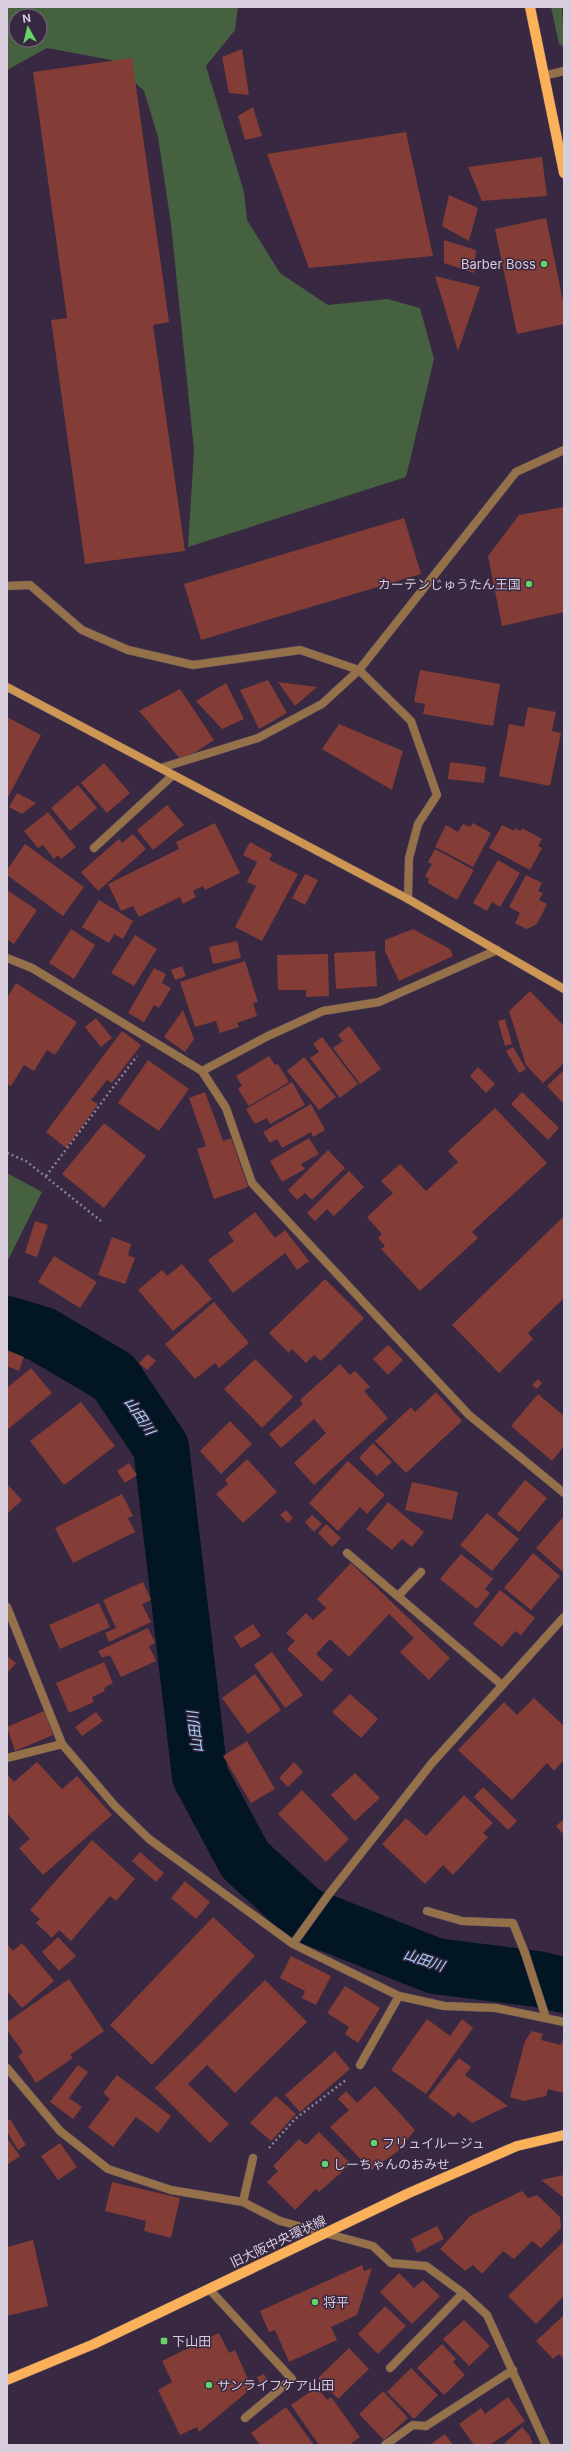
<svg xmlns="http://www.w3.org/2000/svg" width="571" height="2452" viewBox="0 0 571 2452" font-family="Inter,'Noto Sans JP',sans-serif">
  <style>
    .green { fill: #46613f; fill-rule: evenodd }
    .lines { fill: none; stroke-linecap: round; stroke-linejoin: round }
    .river { stroke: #021523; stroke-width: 56 }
    .building { fill: #833d36 }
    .lane-casing { stroke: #55465d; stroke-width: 9 }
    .street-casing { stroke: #55465d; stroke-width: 9 }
    .secondary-casing { stroke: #55465d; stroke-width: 9 }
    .primary-casing { stroke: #55465d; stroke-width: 11 }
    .path { stroke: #8d8095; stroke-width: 2.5; stroke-dasharray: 2 3; stroke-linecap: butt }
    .lane { stroke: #95714a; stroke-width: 8 }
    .street { stroke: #95714a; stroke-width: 8 }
    .secondary { stroke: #ce9653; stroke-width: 8 }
    .primary { stroke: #fab159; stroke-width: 10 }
    .poi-dot { fill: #64d468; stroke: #382841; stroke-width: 1.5 }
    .labels { text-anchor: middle; stroke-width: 3; stroke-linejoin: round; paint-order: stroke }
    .poi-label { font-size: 13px; fill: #d7cddd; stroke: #382841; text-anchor: start }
    .street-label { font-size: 13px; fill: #d7cddd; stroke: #382841 }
    .water-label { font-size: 14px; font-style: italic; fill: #a3d7fe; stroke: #382841 }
  </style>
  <rect width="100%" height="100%" fill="#382841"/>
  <path class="green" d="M7,7H238L235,30L206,66L244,192L247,220L280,273L328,305L387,299L420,308L434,359L406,477L188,547L194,450L171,224L158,137L144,91L111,60L47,48L7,70ZM16,16H40V40H16Z
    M551,7H562L564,47L559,44Z
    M7,1173L42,1192L7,1262Z"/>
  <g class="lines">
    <path class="river" d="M7,1324L41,1334L114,1377L161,1447L200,1776L245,1860L304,1914L435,1966L537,1979L564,1985"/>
  </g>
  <path class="building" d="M242,49L249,95L229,93L222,57Z
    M132,58L169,322L153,325L185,551L85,564L51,320L67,318L33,72Z
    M253,107L262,136L245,140L238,116Z
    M406,132L433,256L309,268L267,154Z
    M542,157L547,196L482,201L468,167Z
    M449,195L478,208L469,241L442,226Z
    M546,218L564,306V324L517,334L495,229Z
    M444,240L476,250L474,273L444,263Z
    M435,276L480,287L458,351Z
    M564,507V612L502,626L488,556L519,515Z
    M404,518L421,574L201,640L184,584Z
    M420,670L500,684L493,726L423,714L425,704L414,702Z
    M268,680L287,713L259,729L240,690Z
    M278,682L317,687L295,706Z
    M226,683L244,719L222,729L196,701Z
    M180,689L214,740L182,761L139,711Z
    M528,707L556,712L552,731L561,733L550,786L499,776L509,724L524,727Z
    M7,717L41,735L7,799Z
    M339,724L403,751L392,790L322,749Z
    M450,762L486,767L484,783L448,779Z
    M104,763L130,793L107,813L81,783Z
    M78,785L97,808L70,831L51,808Z
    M17,793L36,803L22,814L9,807Z
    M167,805L184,825L153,850L137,830Z
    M48,812L76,847L61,859L58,855L54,859L43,845L38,848L24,831Z
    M215,823L240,873L205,890L203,886L193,891L196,897L183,904L180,897L139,917L133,906L121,911L108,884L179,849L176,842Z
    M473,823L491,833L473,867L435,847L446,825L458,832L463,824L470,827Z
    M502,825L514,831L515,828L521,831L522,828L542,839L538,846L542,848L530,870L489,848Z
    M133,834L146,849L98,891L81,872L119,839L122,843Z
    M250,842L272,854L269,860L298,874L262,941L235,927L256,886L247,882L257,862L243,855Z
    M25,844L84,887L63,916L7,875V870Z
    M435,849L474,870L457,900L428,883L429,879L425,876L432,864L428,862Z
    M498,860L520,873L500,907L492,902L487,911L473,903Z
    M305,874L318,880L305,905L292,898Z
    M526,875L542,883L538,891L543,893L539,900L547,904L537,924L527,929L515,923L520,913L509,907Z
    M7,890L37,910L14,944L7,939Z
    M99,900L133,921L123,939L114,934L109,943L82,927Z
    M71,929L95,945L74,979L49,963Z
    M413,929L450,949L453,956L399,981L385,951V940Z
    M135,935L157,949L134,986L111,973Z
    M237,941L241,958L213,964L209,947Z
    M375,951L377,986L336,989L334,953Z
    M328,954L329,996L306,997V990H278L277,955Z
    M245,961L258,1002L253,1003L257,1016L237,1023L239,1027L220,1033L216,1021L195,1027L180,982Z
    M182,966L186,976L175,980L171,970Z
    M154,968L166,974L162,983L171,988L159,1008L154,1005L144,1022L128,1013Z
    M16,983L77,1022L55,1055L47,1050L34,1071L24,1065L11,1086L7,1084V998Z
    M530,991L564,1026V1063L543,1083L526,1065L509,1011Z
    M183,1010L194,1039L185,1052L164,1037Z
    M96,1018L112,1038L101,1047L85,1027Z
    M505,1019L512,1044L505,1046L498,1021Z
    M349,1026L381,1069L360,1084L333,1048L343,1041L338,1035Z
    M122,1031L141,1045L112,1083L107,1080L91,1100L98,1104L66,1148L46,1132Z
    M322,1037L358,1084L340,1098L310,1058L319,1052L313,1044Z
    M513,1047L526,1069L519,1073L506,1051Z
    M269,1056L275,1065L278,1064L289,1082L249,1106L238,1089L242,1086L236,1076Z
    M304,1057L336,1097L319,1110L287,1071Z
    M148,1060L189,1089L159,1131L118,1103Z
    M478,1067L495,1084L486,1093L470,1076Z
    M564,1070V1104L547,1086Z
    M292,1082L305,1105L270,1124L267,1118L255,1124L246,1109Z
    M205,1092L223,1141L231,1138L248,1187L214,1199L197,1149L206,1146L189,1098Z
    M522,1092L559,1128L548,1140L511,1104Z
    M311,1104L325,1130L313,1137L311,1132L282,1148L277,1139L270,1143L263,1132Z
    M495,1108L547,1163L472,1232L478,1238L420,1291L381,1249L385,1246L378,1238L382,1234L367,1217L393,1193L381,1181L400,1164L426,1191L458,1162L448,1151Z
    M104,1123L146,1156L104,1208L62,1174Z
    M309,1138L319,1154L301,1164L305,1169L282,1182L270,1161Z
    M328,1150L345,1168L312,1200L305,1193L297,1200L288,1190Z
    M349,1171L364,1187L334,1216L327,1209L315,1221L307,1213Z
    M255,1212L275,1238L285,1230L309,1261L297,1270L285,1253L233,1293L208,1260L234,1241L228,1233Z
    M564,1216V1298L528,1333L533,1339L499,1373L452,1325Z
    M35,1221L48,1225L37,1257L25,1253Z
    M112,1237L131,1244L128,1255L135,1258L125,1284L98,1275Z
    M54,1256L97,1282L80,1308L38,1282Z
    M182,1264L212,1299L173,1331L138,1290L162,1270L167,1276Z
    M325,1279L364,1318L321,1361L314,1355L306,1363L292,1349L289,1353L269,1333Z
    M214,1302L249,1343L219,1368L215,1363L195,1379L165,1344Z
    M388,1345L403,1360L388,1375L373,1359Z
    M7,1350L24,1357L19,1371L7,1366Z
    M148,1354L156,1361L147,1370L139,1363Z
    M255,1359L293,1397L262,1428L224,1389Z
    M340,1364L350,1375L355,1371L370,1387L364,1391L388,1418L314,1485L294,1463L326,1433L314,1419L281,1448L269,1434L303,1404L300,1400Z
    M31,1368L52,1393L7,1430V1388Z
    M538,1379L542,1383L537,1389L532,1385Z
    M436,1392L462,1421L406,1473L375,1441L411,1407L415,1412Z
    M538,1394L564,1416V1446L552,1461L511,1426Z
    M81,1402L115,1446L64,1485L30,1441Z
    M230,1421L252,1444L221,1474L200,1451Z
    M373,1443L392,1462L377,1476L359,1458Z
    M247,1459L277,1492L243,1523L216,1494L228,1484L225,1480Z
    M348,1461L385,1495L367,1514L360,1507L338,1531L309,1503Z
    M129,1463L137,1475L125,1483L117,1471Z
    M525,1480L547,1498L519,1532L497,1514Z
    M412,1482L458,1492L452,1520L405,1510Z
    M7,1484L22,1500L7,1514Z
    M122,1494L133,1516L128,1518L135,1532L73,1563L55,1528Z
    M388,1502L424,1532L412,1547L402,1539L392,1550L366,1529Z
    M286,1510L293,1518L288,1523L280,1515Z
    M487,1513L519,1539L492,1571L460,1545Z
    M312,1515L322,1524L314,1532L305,1522Z
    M564,1516V1569L562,1571L536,1548Z
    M326,1524L341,1538L332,1547L318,1533Z
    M533,1553L560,1576L531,1610L504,1588Z
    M461,1554L493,1579L485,1589L490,1593L477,1609L440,1579Z
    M351,1563L450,1658L429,1680L400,1652L414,1638L389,1614L349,1657L330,1639L316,1654L333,1670L322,1682L287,1649L295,1641L286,1633L306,1613L313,1620L326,1608L317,1599Z
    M143,1582L151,1600L142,1604L151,1622L109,1642L105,1633L116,1628L103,1600Z
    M500,1590L535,1618L521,1635L515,1631L502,1647L473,1624Z
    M99,1603L110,1627L60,1649L49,1625Z
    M253,1624L261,1636L241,1648L234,1637Z
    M148,1628L155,1643L149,1646L156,1661L121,1677L110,1655L102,1658L98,1651Z
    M272,1652L303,1695L285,1708L254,1665Z
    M7,1656L16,1663L7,1673Z
    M104,1662L113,1683L104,1688L105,1691L92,1697L94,1702L69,1713L56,1683Z
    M255,1674L281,1710L248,1734L222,1698Z
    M350,1694L378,1719L361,1738L332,1712Z
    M534,1698L564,1726V1760L554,1771L547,1763L512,1800L458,1750L504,1702L517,1715Z
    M44,1711L53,1735L15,1751L7,1727Z
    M96,1712L103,1721L82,1736L75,1727Z
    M247,1741L275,1789L251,1803L223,1756Z
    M37,1762L62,1789L77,1776L112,1815L43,1875L19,1848L30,1839L7,1813V1774L14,1782Z
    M294,1762L303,1772L288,1787L279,1778Z
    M355,1773L380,1798L355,1821L331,1795Z
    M483,1787L517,1821L508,1830L474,1797Z
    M302,1790L349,1839L326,1862L278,1814Z
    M464,1795L493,1823L483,1833L488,1837L453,1875L443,1865L425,1884L382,1844L406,1818L426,1836Z
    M564,1819V1835L556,1826Z
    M92,1840L135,1879L116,1901L110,1896L71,1941L59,1930L52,1938L36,1923L40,1919L30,1910Z
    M140,1852L164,1873L156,1882L132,1861Z
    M185,1881L210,1902L196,1919L171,1898Z
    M213,1917L255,1956L152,2065L110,2025Z
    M58,1937L76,1956L59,1971L42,1952Z
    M22,1943L54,1981L22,2008L7,1991V1944L13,1951Z
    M291,1956L331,1976L316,2005L302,1998L305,1991L280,1978Z
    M69,1979L104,2031L70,2055L73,2058L36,2083L18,2056L23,2052L7,2030V2022Z
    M265,1980L307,2022L235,2093L207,2065L188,2084L229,2124L210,2143L155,2088Z
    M345,1986L380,2008L358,2043L345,2034L349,2027L327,2013Z
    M427,2019L450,2036L462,2019L473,2028L426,2094L391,2070Z
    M532,2031L543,2034L541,2040L561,2045L564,2037V2093L548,2089L546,2096L523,2101L510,2097L525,2041Z
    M335,2051L350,2069L300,2112L285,2095Z
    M459,2058L471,2067L465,2075L508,2106L472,2123L458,2112L454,2117L428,2097Z
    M78,2065L88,2072L69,2098L82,2107L73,2119L50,2102Z
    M117,2075L171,2116L158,2133L136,2117L113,2147L88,2127L110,2099L103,2093Z
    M375,2086L415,2130L397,2152L371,2170L330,2127L349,2110L338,2099L346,2091L357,2103Z
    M276,2096L296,2114L271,2141L250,2123Z
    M10,2119L26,2145L18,2150L7,2132V2121Z
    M319,2132L351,2164L319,2192L316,2189L295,2210L267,2182L278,2171L273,2166L299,2139L306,2145Z
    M7,2138L20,2156L7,2165Z
    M60,2143L77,2167L58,2180L41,2156Z
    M564,2175L563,2197L541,2180Z
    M112,2182L180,2198L171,2238L144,2231L146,2221L105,2211Z
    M522,2191L528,2198L537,2195L560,2217L561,2228L541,2248L532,2241L514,2259L503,2251L482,2274L473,2265L465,2271L440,2249L470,2216Z
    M437,2226L444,2239L417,2253L411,2239Z
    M33,2240L48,2306L7,2316V2247Z
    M564,2241V2296L536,2324L508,2296Z
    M362,2265L364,2271L372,2268L357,2315L331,2327L337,2340L289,2362L275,2330L269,2332L260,2311Z
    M399,2273L414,2288L423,2280L440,2296L412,2324L380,2292Z
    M385,2306L406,2326L378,2354L358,2334Z
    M564,2315V2359L559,2354L553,2359L536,2341Z
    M464,2320L490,2346L469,2366L443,2339Z
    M219,2333L229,2353L235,2350L252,2388L199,2432L197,2427L180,2435L158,2390L172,2382L162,2361Z
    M442,2344L456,2359L453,2362L465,2375L444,2395L417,2368Z
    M349,2348L369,2369L338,2399L318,2378Z
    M411,2368L438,2395L414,2419L387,2392Z
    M264,2374L267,2380L260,2384L257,2377Z
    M317,2387L327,2400L331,2397L360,2437L349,2445H319L291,2405Z
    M383,2391L408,2418L384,2440L359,2414Z
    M508,2397L525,2421L490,2445H474L459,2424L481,2408L485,2414Z
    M286,2407L314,2445H260L251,2433Z
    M522,2427L530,2436L533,2445H503Z
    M445,2434L453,2445H432L431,2444Z"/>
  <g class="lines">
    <defs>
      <path id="lane" d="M94,848L173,775
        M427,1911L462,1921L513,1923L525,1953
        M385,2445L413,2425L426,2426"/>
      <path id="street" d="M543,76L564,71
        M7,586L30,585L82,630L128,650L193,665L300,650L359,670L411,721L437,795L418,824L409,858L408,899
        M161,768L258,738L322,704L359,670L516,472L564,450
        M7,958L32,968L202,1071L226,1108L252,1183L469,1415L564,1493
        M202,1071L268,1036L323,1011L379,1002L497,950
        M347,1553L502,1685
        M398,1596L421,1572
        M7,1607L62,1744L115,1806L149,1839L293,1944L399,1996L444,2006L496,2008L564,2022
        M7,1758L62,1744
        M293,1944L329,1894L432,1763L564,1617
        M525,1953L546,2018
        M360,2065L399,1996
        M7,2068L60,2131L108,2169L171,2190L243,2202L280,2221L373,2246L391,2263L426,2266L463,2293L487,2315L546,2445
        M243,2202L253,2158
        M209,2289L292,2379L245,2418
        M390,2368L463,2293
        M426,2426L513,2370"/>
      <path id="secondary" d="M7,687L408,899L564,989"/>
      <path id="primary" d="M530,7L564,173
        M7,2380L94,2344L409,2193L517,2146L564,2135"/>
    </defs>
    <use href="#lane" class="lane-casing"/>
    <use href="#street" class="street-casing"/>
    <use href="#secondary" class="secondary-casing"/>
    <use href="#primary" class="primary-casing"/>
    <path class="path" d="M7,1153L26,1161L101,1221
      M46,1176L137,1056
      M269,2148L295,2119L346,2080"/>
    <use href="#lane" class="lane"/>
    <use href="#street" class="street"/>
    <use href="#secondary" class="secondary"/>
    <use href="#primary" class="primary"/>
  </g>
  <g class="poi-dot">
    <circle cx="544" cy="264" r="4"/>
    <circle cx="529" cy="584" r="4"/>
    <circle cx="374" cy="2143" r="4"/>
    <circle cx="325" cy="2164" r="4"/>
    <circle cx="315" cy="2302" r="4"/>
    <rect x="160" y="2337" width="8" height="8" rx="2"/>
    <circle cx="209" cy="2385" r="4"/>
  </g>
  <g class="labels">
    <g class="poi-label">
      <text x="536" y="269" text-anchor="end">Barber Boss</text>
      <text x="521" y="589" text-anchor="end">カーテンじゅうたん王国</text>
      <text x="382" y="2148">フリュイルージュ</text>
      <text x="333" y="2169">しーちゃんのおみせ</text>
      <text x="323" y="2307">将平</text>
      <text x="172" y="2346">下山田</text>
      <text x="217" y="2390">サンライフケア山田</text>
    </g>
    <g class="street-label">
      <text transform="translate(278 2241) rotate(-25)" y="5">旧大阪中央環状線</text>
    </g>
    <g class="water-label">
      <text transform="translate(140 1416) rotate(56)" y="5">山田川</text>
      <text transform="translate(195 1732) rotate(-97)" y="5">山田川</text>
      <text transform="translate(424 1960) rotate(18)" y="5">山田川</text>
    </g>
  </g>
  <rect width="571" height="2452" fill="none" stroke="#d7cddd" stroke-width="16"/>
  <g transform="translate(28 28) rotate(352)"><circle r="19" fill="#382841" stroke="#786a7f"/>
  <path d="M0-3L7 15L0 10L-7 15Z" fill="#64d468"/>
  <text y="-6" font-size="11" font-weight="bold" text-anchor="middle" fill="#d7cddd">N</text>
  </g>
</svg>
